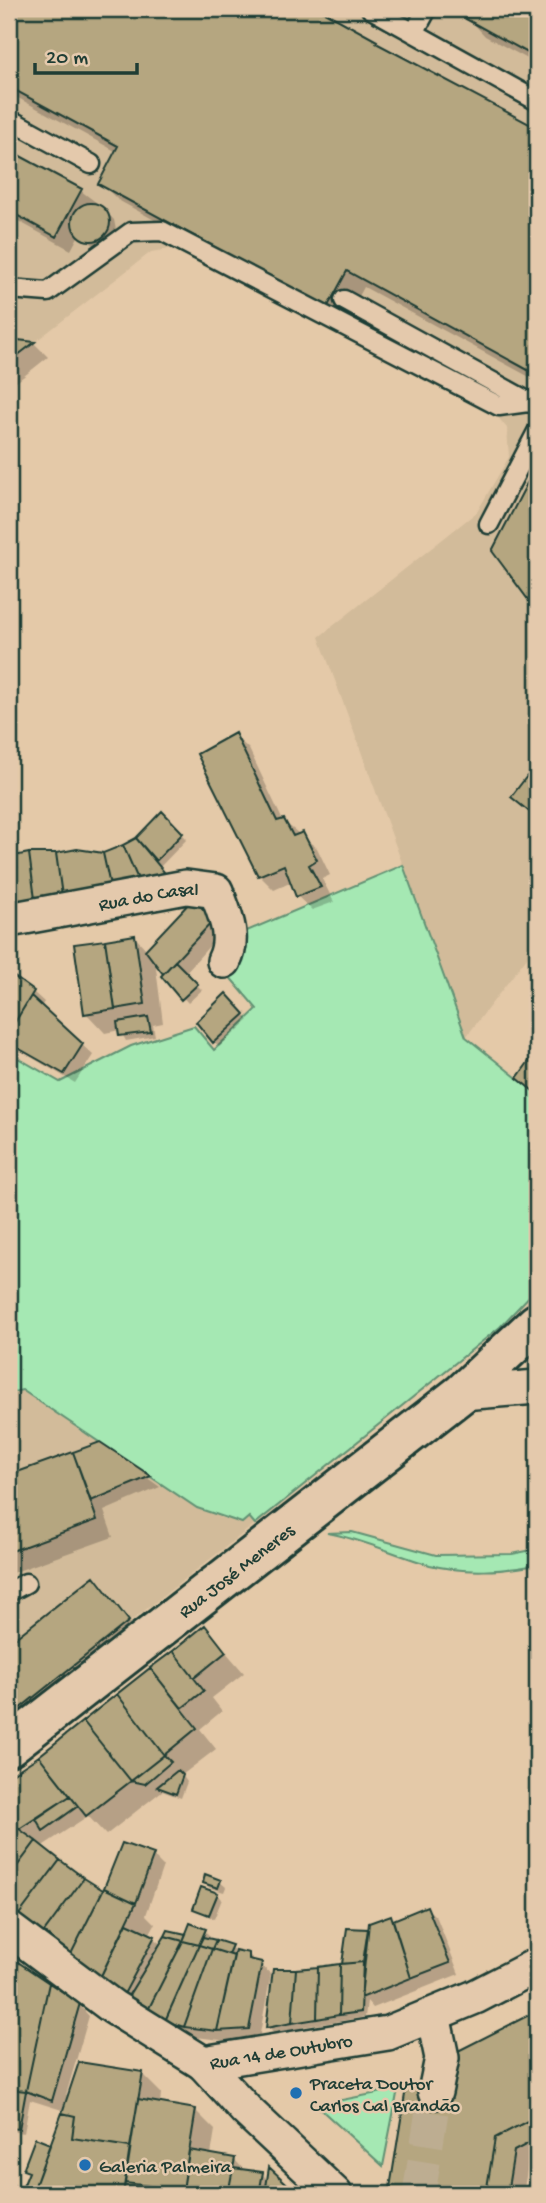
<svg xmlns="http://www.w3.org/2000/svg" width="546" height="2203" viewBox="0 0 546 2203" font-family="'Gochi Hand',sans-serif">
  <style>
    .built { fill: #d2bb9a }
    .green { fill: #a5e8b3; stroke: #629274; stroke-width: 2 }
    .shadow { fill: #0003 }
    .building { fill: #b5a680; stroke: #1f3d34; stroke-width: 2 }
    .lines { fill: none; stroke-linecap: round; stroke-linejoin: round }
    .minor-tunnel { stroke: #bdad91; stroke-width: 33; stroke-dasharray: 33 17; stroke-linecap: butt }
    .service-casing { stroke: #1f3d34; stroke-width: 23 }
    .minor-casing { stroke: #1f3d34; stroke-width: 38 }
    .tertiary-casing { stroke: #1f3d34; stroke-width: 44 }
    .service { stroke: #e4c9ac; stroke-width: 18 }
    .minor { stroke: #e4c9ac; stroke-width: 33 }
    .tertiary { stroke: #e4c9ac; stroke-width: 38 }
    .poi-dot { fill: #1f6fb2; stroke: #e4c9ac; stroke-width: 2.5 }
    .labels { text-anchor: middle; stroke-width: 5; stroke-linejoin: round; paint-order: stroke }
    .street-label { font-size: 19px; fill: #1f3d34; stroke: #e4c9ac }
    .poi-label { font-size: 19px; fill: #1f3d34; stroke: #e4c9ac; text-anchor: start }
  </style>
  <rect width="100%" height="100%" fill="#e4c9a8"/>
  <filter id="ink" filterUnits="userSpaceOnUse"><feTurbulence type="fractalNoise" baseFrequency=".0143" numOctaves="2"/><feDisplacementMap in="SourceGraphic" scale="14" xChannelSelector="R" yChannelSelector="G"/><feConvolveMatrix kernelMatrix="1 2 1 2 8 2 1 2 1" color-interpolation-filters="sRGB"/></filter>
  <g filter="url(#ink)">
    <path class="built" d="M9,9H537V944L466,1037L319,637L477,512L509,457L507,428L496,415L180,247L151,252L9,362Z
      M21,1390L219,1517L242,1523L249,1517L255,1524L9,1717V1394Z"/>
    <path class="green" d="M403,865L466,1037L537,1094V1288L500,1327L255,1524L249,1517L242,1523L197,1508L22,1390L9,1393V1053L60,1082L131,1046L194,1026L214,1050L257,1009L228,975L242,933Z
      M352,1532L436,1555L512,1554L537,1549V1565C502,1571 466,1574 430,1565C395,1555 363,1539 327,1533Z
      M398,2089L383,2166L316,2105Z"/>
    <path class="shadow" d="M9,9H315L376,42L383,49L537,130V381L364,287L344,324L118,200L101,183L117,152L9,93Z
      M460,9H537V64L485,36Z
      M9,152L81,191L101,206L114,220L116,230L111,239L103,245H94L79,235L71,250L9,216Z
      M9,340L34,343L48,357L9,388Z
      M537,468V608L494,551Z
      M234,735L249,749L283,821L317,848L330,875L322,879L334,902L312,910L297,896L292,882L274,890L259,875Z
      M537,766V819L513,797Z
      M162,813L187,839L159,868L168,879L9,918V865L10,870L19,869L29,855L77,850L103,854L134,843Z
      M193,902L223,931L185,973L202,990L188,1003L164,976L166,974L155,960L163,1023L153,1025L155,1036L126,1041L120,1030L105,1033L86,1013L135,937L147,950Z
      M9,975L33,992L44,1002L41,1007L93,1055L75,1083L9,1044Z
      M226,996L249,1020L219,1047L198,1022Z
      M100,1444L160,1487L104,1511L113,1537L9,1574V1476Z
      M94,1578L142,1637L9,1742V1646Z
      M205,1628L244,1673L212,1698L222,1711L200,1729L216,1749L182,1775L187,1782L181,1798L162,1791L106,1835L88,1816L41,1847L103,1892L153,1856L163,1866L146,1915L155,1924L149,1935L162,1945L205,1931L210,1936L208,1940L249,1955L271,1974L259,2039L228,2041L196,2037L178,2031L9,1919V1779Z
      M206,1876L220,1882L226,1887L224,1892L210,1888L204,1883Z
      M217,1894L222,1899L214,1919L195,1909Z
      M427,1908L437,1918L459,1974L373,2008L367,2001L365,2017L302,2027V2033L278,2038L268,2027L344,1966L367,1931L369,1933L390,1917L395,1921Z
      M9,1958L79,2005L89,2016L66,2095L142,2074L161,2093L160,2105L195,2110L215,2130L211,2155L234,2159L246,2172L262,2174L269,2181L271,2171L296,2194H9V2179L23,2192L30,2175L25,2170L49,2146L51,2148L65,2111L30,2100L24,2133L9,2131Z
      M537,2013V2160L528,2165L523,2194H391L407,2090L449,2096L457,2054Z"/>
    <path class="building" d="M9,9H319L377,41L376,43L537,128V375L347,271L327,308L98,184L118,146L9,87Z
      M463,9H537V58L466,19L470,12Z
      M9,150L82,189L56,237L9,211Z
      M72 222a19 19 0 1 1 38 0a19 19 0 1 1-38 0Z
      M9,339L35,342L9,362Z
      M537,464V608L532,605L492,551Z
      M235,733L277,821L284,819L293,836L303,832L317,860L309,865L321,887L296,897L284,865L258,876L197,754Z
      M537,763V818L511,797Z
      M162,811L183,833L156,861L136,838Z
      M136,838L165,873L140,884L123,845Z
      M123,845L140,884L112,895L103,853Z
      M77,849L103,853L112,895L63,903L56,853Z
      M29,853L36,907L13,912L9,868L17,867L14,856Z
      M29,853H56L63,903L36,907Z
      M193,899L214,920L163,974L145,950Z
      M135,935L145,1004L115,1009L105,940Z
      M105,940L115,1009L84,1014L74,944Z
      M175,961L198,984L181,1000L161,976Z
      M9,973L34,991L9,1032Z
      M226,993L245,1014L213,1043L196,1022Z
      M31,996L83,1044L64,1074L9,1043V1032Z
      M148,1017L151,1032L119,1036L117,1022Z
      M537,1050V1094L517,1078Z
      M100,1442L151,1476L91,1501L73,1452Z
      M73,1452L97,1520L9,1552V1475Z
      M94,1576L129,1621L9,1717V1643Z
      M205,1625L226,1652L194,1678L173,1651Z
      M173,1651L204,1691L182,1708L150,1668Z
      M150,1668L197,1728L164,1755L117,1694Z
      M117,1694L164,1755L131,1781L83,1721Z
      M83,1721L131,1781L86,1816L39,1756Z
      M164,1755L171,1762L145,1784L131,1781Z
      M39,1756L70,1796L19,1829L9,1818V1776Z
      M178,1770L183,1775L176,1794L157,1787Z
      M70,1796L78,1806L43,1831L36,1819Z
      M12,1824L36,1841L9,1877V1829Z
      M36,1841L60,1860L15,1920L9,1916V1877Z
      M122,1843L154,1854L136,1903L104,1888Z
      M60,1860L84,1878L39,1939L15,1920Z
      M205,1874L221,1880L218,1888L203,1883Z
      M84,1878L103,1890L68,1960L39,1939Z
      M201,1887L218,1893L209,1915L193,1909Z
      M104,1888L136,1903L98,1982L68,1960Z
      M427,1906L450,1963L411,1978L393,1920Z
      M391,1915L411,1978L361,1998L369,1923Z
      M127,1923L155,1936L123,1996L98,1982Z
      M190,1923L206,1929L199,1945L183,1941Z
      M347,1928L368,1929L363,1962L342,1964Z
      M168,1930L186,1934L183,1941L165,1936Z
      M165,1936L183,1941L148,2010L127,1998Z
      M203,1937L216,1940L212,1949L199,1945Z
      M216,1940L232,1945L228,1954L212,1949Z
      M183,1941L199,1945L165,2021L148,2010Z
      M199,1945L212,1949L184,2027L165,2021Z
      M212,1949L234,1956L217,2031L184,2027Z
      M235,1950L249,1953V1959L262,1962L249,2029L217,2031Z
      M9,1956L15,1960L9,2001Z
      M15,1960L49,1983L26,2091L9,2089V2001Z
      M363,1962L361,2012L339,2015L340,1964Z
      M340,1964L339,2015L317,2019L318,1967Z
      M318,1967L317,2019L292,2023L296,1969Z
      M273,1969H296L292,2023L266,2028Z
      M49,1983L80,2003L52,2101L26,2091Z
      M537,2011V2116L495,2138L486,2194H389L406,2088L447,2094L456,2052Z
      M79,2062L143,2072L130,2147L72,2138L75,2116L62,2113Z
      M9,2089L26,2091L19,2129L9,2128Z
      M138,2099L196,2109L183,2190L125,2183Z
      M62,2113L75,2116L72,2138L130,2147L123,2194H32Z
      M537,2116V2139L514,2151L507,2194H486L495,2138Z
      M35,2138L50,2144L32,2194H20L29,2172L23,2170Z
      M189,2150L235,2158L228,2194H123L125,2183L183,2190Z
      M269,2167L298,2194H265Z
      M233,2168L263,2172L259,2194H228Z"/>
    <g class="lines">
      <path class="minor-tunnel" d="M419,2194L435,2092"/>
      <defs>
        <path id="service" d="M371,9L537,101
          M414,33L427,9
          M9,119L91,164
          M9,289L48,292L131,232L162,231L499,406L528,402
          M344,300L531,403
          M489,524L537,432
          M9,1592L26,1583"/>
        <g id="minor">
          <path id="s1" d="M9,920L186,887L216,891C225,915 236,937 224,961"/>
          <path d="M462,1393L537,1387"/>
          <path id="s2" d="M9,1929L113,2007L203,2063L388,2033L475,1997L537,1965"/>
          <path d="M433,2015L442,2058L435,2092"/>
          <path d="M203,2063L246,2110L335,2194"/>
        </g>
        <g id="tertiary">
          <path id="s3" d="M9,1746L462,1393L537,1323"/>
        </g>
      </defs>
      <use href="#service" class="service-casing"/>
      <use href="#minor" class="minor-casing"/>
      <use href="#tertiary" class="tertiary-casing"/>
      <use href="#service" class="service"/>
      <use href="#minor" class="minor"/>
      <use href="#tertiary" class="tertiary"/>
    </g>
  </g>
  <g class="poi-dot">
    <circle cx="296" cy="2093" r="7"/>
    <circle cx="85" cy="2165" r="7"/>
  </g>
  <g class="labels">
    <g class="street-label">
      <text dy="7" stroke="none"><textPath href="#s1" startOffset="142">Rua do Casal</textPath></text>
      <text dy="7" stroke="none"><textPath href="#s3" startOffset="287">Rua José Meneres</textPath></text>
      <text dy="7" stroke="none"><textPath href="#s2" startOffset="315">Rua 14 de Outubro</textPath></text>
    </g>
    <g class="poi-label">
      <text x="310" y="2089">Praceta Doutor<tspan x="310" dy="22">Carlos Cal Brandão</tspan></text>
      <text x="99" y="2172">Galeria Palmeira</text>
    </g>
  </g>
  <rect width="546" height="2203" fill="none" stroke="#e4c9ac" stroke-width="35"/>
  <rect x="18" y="18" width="511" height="2168" fill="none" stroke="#1f3d34" stroke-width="2.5" filter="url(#ink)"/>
  <path d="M35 63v10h102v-10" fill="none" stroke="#1f3d34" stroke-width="3.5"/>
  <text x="46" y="63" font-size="21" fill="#1f3d34" stroke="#e4c9ac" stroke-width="5" paint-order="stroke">20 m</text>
</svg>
